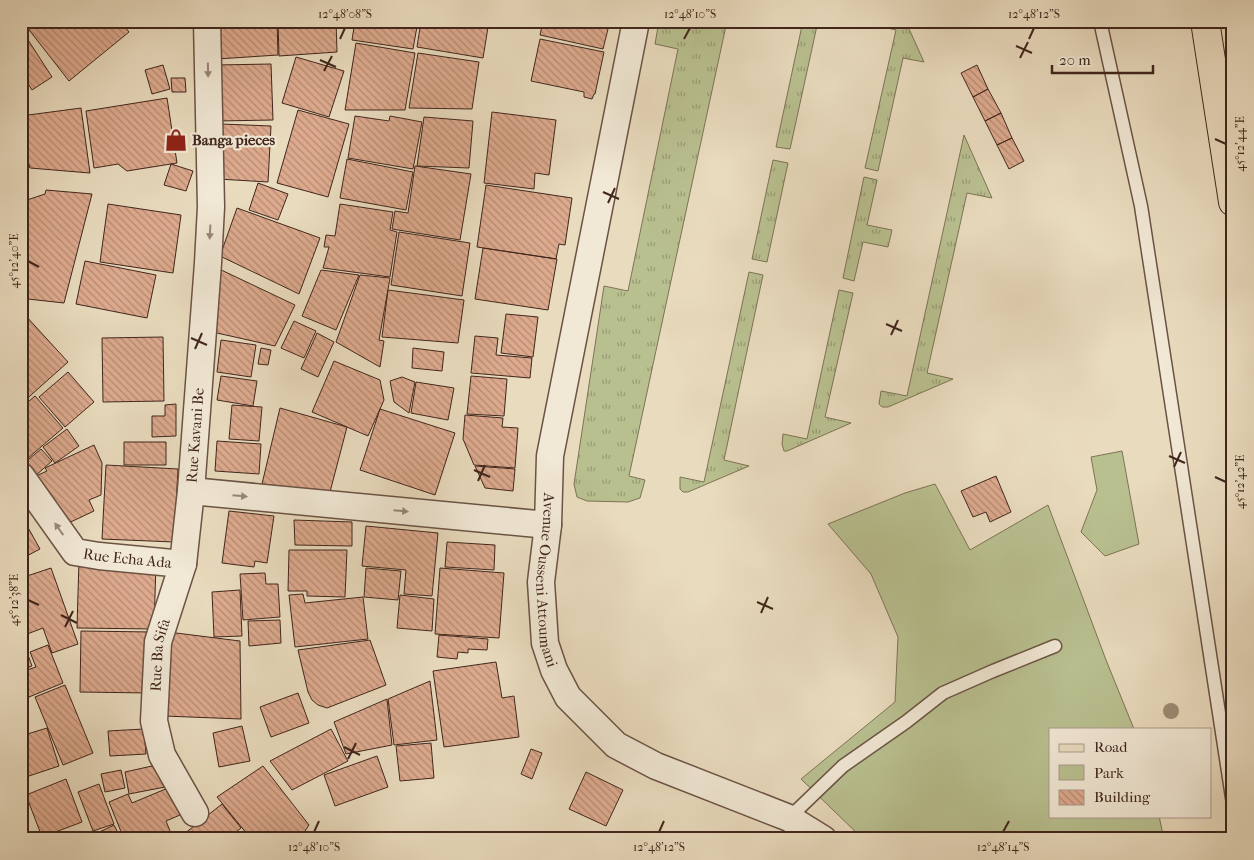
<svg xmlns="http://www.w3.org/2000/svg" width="1254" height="860" viewBox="0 0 1254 860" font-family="'IM FELL French Canon',serif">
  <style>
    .grass { fill: url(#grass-tufts); stroke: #7d7356 }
    .green { fill: #b9c090; stroke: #7d7356 }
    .building { fill: url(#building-back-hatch); stroke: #41261c }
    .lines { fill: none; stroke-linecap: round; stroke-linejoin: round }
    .service-casing { stroke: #6b5344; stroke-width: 15 }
    .minor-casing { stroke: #6b5344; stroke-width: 29 }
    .primary-casing { stroke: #41261c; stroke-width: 30 }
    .service { stroke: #f1e8d5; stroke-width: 12 }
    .minor { stroke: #f1e8d5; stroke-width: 26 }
    .primary { stroke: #e9dbbe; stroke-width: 28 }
    .tree { fill: #9d8c75 }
    .oneway { fill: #998778 }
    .ticks { fill: none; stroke: #41261c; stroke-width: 2 }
    .labels { text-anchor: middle; stroke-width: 4.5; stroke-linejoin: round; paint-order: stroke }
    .poi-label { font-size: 15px; font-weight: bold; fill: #41261c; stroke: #f1e8d5; text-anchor: start }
    .street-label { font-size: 15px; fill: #41261c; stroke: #f1e8d5 }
    .neatline { fill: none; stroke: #41261c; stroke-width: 2 }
    .ticks-label { font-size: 12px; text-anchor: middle; fill: #41261c }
  </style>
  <defs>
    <pattern id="grass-tufts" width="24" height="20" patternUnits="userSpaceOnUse" patternTransform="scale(1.25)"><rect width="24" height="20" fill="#b9c090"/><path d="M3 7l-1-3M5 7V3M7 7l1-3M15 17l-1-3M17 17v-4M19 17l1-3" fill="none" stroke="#989c75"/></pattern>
    <pattern id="building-back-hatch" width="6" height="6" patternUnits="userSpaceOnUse" patternTransform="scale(1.25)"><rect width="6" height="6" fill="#ddaa8e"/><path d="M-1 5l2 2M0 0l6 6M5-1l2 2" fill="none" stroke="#b58a73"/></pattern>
  </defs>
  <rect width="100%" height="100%" fill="#e9dbbe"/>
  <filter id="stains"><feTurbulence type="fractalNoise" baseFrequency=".004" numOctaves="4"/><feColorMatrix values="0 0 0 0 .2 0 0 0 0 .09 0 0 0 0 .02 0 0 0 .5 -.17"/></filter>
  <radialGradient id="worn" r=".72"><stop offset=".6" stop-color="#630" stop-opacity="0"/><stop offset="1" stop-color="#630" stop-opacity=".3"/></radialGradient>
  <path class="grass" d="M659,21H727L629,476L645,480L640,498L628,502L587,501L577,497L574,484L604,286L628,291L678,49L655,44Z
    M803,21H818L790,149L776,147Z
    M871,21H903L910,31L924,62L903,58L878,171L865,168L896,30L871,24Z
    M964,135L992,198L967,193L927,373L953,379L888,407H882L879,404L881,391L907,396Z
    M773,160L788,163L767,262L752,259Z
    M864,177L877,180L867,225L892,230L888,247L863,242L854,281L843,278Z
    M749,272L763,275L724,460L749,466L688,492H683L680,489V477L704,482Z
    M839,290L853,293L825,417L851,423L787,451H784L782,444L783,434L807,439Z"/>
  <path class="green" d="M1122,451L1139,544L1105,556L1081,532L1097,490L1091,457Z
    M935,484L970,550L1048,505L1106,660L1134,729H1050V816H1159L1164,839H863L801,779L895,702L898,637L871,574L828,524L905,493Z"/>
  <path class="building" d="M32,21H120L129,32L69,81L26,26Z
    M122,21H135L127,28Z
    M216,21H277L278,55L217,59Z
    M278,21H336L337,52L279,56Z
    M355,21H418L413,49L352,40Z
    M421,21H489L483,58L417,47Z
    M543,21H610L603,49L540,35Z
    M21,29L52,77L32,90L27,82L21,85Z
    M540,39L604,52L595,94H594L592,99L584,97V92L531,81Z
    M356,43L415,53L405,110H345Z
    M418,53L479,62L472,109L409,108Z
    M296,57L344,71L329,117L282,103Z
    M271,64L273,120L218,121L217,65Z
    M163,65L170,89L152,94L145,70Z
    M977,65L988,89L973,97L961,73Z
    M171,78H185L186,92H172Z
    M988,89L1001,113L985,121L973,97Z
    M167,98L177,163L127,171L118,164L94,168L86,111Z
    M81,108L90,173L30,168L21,137V116Z
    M298,110L349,124L328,197L277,183Z
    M492,112L556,120L549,175L535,173L534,189L484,183Z
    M1001,113L1012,138L997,145L985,121Z
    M355,116L389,121L390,116L422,122L413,169L348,158Z
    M424,117L473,121L469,168L417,166Z
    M221,124L271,126L268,182L218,179Z
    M1012,138L1024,161L1009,169L997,145Z
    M347,159L413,172L406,210L340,198Z
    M171,164L193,171L186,191L164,185Z
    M415,166L471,174L460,240L392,229L395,211L408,213Z
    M258,183L288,194L278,220L249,210Z
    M486,185L572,198L565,245L559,244L556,259L477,247Z
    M46,190L92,194L64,303L28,299L21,293V202L45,194Z
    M108,204L181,215L173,273L100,262Z
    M340,204L393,212L390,230L397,232L390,277L323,268L329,247H324L326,235L335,236Z
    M237,208L320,238L299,294L220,256Z
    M399,232L470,243L462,296L391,285Z
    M483,248L557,259L548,310L475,299Z
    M85,261L156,275L147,318L76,304Z
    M217,268L295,305L275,346L208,331Z
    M321,270L359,275L336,330L302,316Z
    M360,275L390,278L379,340L384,341L380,367L336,342Z
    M388,290L464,300L458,343L382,337Z
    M506,314L538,317L533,357L501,353Z
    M25,315L68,362L21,404V318Z
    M294,321L316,331L304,358L281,348Z
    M317,333L334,342L318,377L301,369Z
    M475,336L498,338L496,355L532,358L530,378L471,373Z
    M163,337L164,401L103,402L102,338Z
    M221,340L256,345L251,377L217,372Z
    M261,348L271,350L268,365L258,364Z
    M413,348L444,352L442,371L412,368Z
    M334,361L380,380L384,400L368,436L312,412Z
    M68,372L94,402L65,427L39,397Z
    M221,376L257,381L253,406L217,400Z
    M471,376L507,379L504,416L467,414Z
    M402,377L415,382L409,413L394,402L390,381Z
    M416,382L454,388L448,420L411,413Z
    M35,396L63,428L21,464V408Z
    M176,404V436L152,437V416H165V405Z
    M232,405L262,407L259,441L229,439Z
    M280,408L347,427L330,492L262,484Z
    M380,409L455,433L435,495L360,470Z
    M465,415L503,418L502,427L518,428L515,468L474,465L463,439Z
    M67,429L79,446L55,463L43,447Z
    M217,441L261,444L259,474L215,471Z
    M124,442H166V465H124Z
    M94,445L102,463L101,495L89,500L94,511L60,527L36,476L47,471L45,468Z
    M41,449L52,461L34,477L23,464Z
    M106,465L178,469L174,542L102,539Z
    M475,466L515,469L513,491L485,488Z
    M996,476L1011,512L990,522L986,512L973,517L961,491Z
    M229,511L274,516L267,563L255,561L254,567L222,563Z
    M21,515L40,549L21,559Z
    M294,520L352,522V546L295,545Z
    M366,526L438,533L432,596L404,594L406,570L362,566Z
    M447,542L495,545L494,570L445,567Z
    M289,550H347L345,597L307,596V591H288Z
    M79,560L156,562L154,629L77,628Z
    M51,568L78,644L52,653L43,628L22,636L21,634V578Z
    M366,568L401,571L398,600L364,597Z
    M440,568L504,573L499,638L435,634Z
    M265,573L266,584H278L280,617L243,620L240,574Z
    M240,590L242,636L214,637L212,592Z
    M303,594L305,603L363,597L368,639L295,647L289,595Z
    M400,595L434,599L432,631L397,628Z
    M280,620L281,643L249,646L248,621Z
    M81,631L152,632L150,693L80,692Z
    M168,632L240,641L241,719L164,716Z
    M439,635L488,639L487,650L468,649V653L458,652L457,659L437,657Z
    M21,636L32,666L21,670Z
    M370,640L386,685L327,708L318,705L312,700L308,692L298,650Z
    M48,645L63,683L29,697L21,679V672L36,667L30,652Z
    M496,662L502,698L514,696L519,737L444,747L433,671Z
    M430,681L437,740L394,745L388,699Z
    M21,683L26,695L21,697Z
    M65,685L93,753L63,765L35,697Z
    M298,693L309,723L271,737L260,707Z
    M387,699L392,745L346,754L334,722Z
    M242,726L250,761L219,767L213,733Z
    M47,728L59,766L23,778L21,773V736Z
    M144,729L146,754L110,756L108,731Z
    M331,729L348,761L292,790L270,761Z
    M431,743L434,778L400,781L396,746Z
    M531,749L542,753L532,779L521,774Z
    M377,756L388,787L335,806L324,775Z
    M161,764L165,787L129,794L125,772Z
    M263,766L309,825L300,839H251L217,797Z
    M121,770L125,788L105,792L101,774Z
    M586,772L623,790L606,826L569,809Z
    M66,779L82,822L42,837L26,795Z
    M99,784L114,824L93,831L78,792Z
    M168,788L180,815L166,821L172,836L166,839H124L109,802L128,794L132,803Z
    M222,804L241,828L227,839H188L184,834Z
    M114,825L121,839H85Z"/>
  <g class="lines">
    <defs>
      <path id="service" d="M1100,21L1141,206L1233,804
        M789,818L843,766L906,722L943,693L993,671L1055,646"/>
      <g id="minor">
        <path id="s1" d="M636,21L550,456L548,525L541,582L545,643L554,670L568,697L616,745L656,766L789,818L823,839"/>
        <path id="s2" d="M21,476L75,552L99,556L183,564"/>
        <path d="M191,491L548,525"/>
        <path id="s3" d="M195,813L162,755L154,721L158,642L183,564L191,491L208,263L211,207L207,21"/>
      </g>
      <path id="primary" d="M1205,21L1233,202"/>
    </defs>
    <use href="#service" class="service-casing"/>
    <use href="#minor" class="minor-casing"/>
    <use href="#primary" class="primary-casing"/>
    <use href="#service" class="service"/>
    <use href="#minor" class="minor"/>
    <use href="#primary" class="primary"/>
  </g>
  <circle class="tree" cx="1171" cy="711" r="8"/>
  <defs><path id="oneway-solid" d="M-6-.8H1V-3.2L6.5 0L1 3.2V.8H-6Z" transform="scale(1.25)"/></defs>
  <g class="oneway">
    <use href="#oneway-solid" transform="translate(208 70) rotate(89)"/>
    <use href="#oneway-solid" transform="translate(210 232) rotate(93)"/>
    <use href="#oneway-solid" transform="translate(240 496) rotate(5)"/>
    <use href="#oneway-solid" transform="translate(401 511) rotate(5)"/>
    <use href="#oneway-solid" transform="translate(59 529) rotate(-125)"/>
  </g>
  <path class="ticks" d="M340,39L345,28M684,39L690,28M1029,39L1034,28M1016,46L1032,53M1020,58L1028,42M320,60L336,67M324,71L332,56M1215,139L1226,144M603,192L619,199M608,203L615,188M28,261L39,267M886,324L902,331M891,335L898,320M191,338L207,345M195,349L202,333M1169,456L1185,463M1174,467L1181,452M474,470L490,477M1215,477L1226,482M478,481L485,465M28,600L39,605M757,602L773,609M761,613L768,597M61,615L77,623M65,627L73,611M344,747L360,755M348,759L356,743M314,832L319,821M659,832L664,821M1003,832L1009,821"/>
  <defs>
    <symbol id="shop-bare" viewBox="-9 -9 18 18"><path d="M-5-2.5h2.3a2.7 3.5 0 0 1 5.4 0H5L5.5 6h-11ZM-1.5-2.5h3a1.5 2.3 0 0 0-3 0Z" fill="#8f2418" stroke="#f1e8d5" stroke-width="2.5" paint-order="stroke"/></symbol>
  </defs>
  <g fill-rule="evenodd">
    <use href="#shop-bare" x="160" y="124" width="32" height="32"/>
  </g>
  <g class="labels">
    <g class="poi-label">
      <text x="192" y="145">Banga pieces</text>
    </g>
    <g class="street-label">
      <text dy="5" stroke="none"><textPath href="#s3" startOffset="392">Rue Kavani Be</textPath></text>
      <text dy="5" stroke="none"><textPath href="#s2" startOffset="146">Rue Echa Ada</textPath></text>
      <text dy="5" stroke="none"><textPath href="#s1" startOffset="568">Avenue Ousseni Attoumani</textPath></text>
      <text dy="5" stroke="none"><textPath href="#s3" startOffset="168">Rue Ba Sifa</textPath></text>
    </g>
  </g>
  <rect width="1254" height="860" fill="none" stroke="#e9dbbe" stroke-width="55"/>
  <rect x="1049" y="728" width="162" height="90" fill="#f1e8d5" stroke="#ab9a8b"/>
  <rect x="1059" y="744" width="25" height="8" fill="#e9dbbe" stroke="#ab9a8b"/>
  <text x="1094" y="752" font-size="15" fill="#41261c">Road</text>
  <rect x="1059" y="765" width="25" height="15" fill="#b9c090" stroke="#ab9a8b"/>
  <text x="1094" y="778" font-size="15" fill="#41261c">Park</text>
  <rect x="1059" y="790" width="25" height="15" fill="url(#building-back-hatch)" stroke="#ab9a8b"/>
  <text x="1094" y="802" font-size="15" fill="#41261c">Building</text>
  <path d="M1052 65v8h101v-8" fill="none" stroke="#41261c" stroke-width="2.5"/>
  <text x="1059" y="65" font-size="15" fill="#41261c" stroke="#f1e8d5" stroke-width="4" paint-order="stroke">20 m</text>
  <rect x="28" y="28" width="1198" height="804" class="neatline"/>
  <g class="ticks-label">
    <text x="345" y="18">12°48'08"S</text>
    <text x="690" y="18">12°48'10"S</text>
    <text x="1034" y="18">12°48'12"S</text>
    <text transform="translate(1240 144) rotate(-90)" y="4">45°12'44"E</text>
    <text transform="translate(14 261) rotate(-90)" y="4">45°12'40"E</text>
    <text transform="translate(1240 482) rotate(-90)" y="4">45°12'42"E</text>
    <text transform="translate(14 600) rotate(-90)" y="4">45°12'38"E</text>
    <text x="314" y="851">12°48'10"S</text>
    <text x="659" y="851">12°48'12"S</text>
    <text x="1003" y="851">12°48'14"S</text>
  </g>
  <rect width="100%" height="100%" filter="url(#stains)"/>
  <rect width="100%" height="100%" fill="url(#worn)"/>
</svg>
